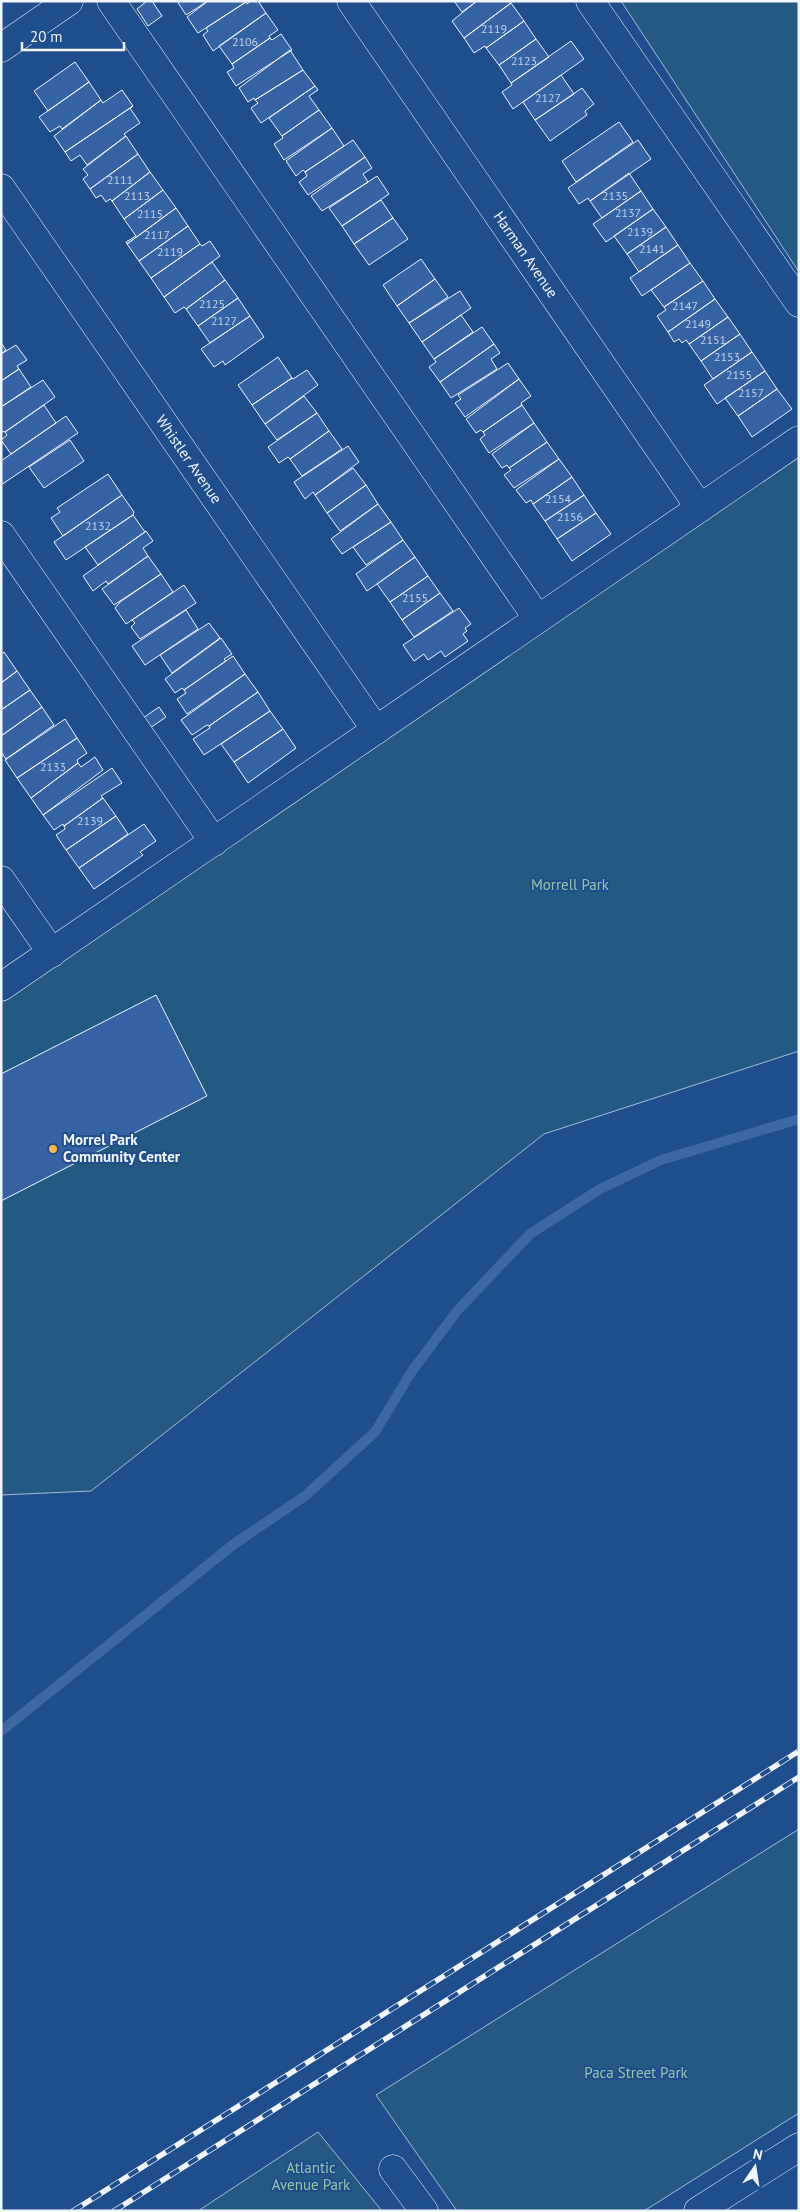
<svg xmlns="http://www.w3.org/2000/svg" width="800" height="2212" viewBox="0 0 800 2212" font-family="'PT Sans',sans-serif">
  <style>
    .green { fill: #245a82; stroke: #a8bbd7 }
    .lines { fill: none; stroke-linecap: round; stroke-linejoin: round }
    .stream { stroke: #3b69a3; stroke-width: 10 }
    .building { fill: #3563a3; stroke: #f2f6ff }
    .minor-casing { stroke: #f2f6ff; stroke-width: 29 }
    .minor { stroke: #1f4e8c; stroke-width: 28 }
    .rail-casing { stroke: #f2f6ff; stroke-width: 5.5 }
    .rail { stroke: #1f4e8c; stroke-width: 4; stroke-dasharray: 11; stroke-linecap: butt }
    .poi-dot { fill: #ffb74d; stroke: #1f4e8c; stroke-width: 2 }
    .labels { text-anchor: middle; stroke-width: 4; stroke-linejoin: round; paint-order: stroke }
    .number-label { font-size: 12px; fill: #c3d1e8 }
    .street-label { font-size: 15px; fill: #f2f6ff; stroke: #1f4e8c }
    .park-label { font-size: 15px; fill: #97c8a6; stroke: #1f4e8c }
    .poi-label { font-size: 15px; font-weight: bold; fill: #f2f6ff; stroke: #1f4e8c; text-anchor: start }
  </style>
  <rect width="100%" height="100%" fill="#1f4e8c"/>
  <path class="green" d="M621,1H799V272Z
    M799,449V1051L544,1134L91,1491L1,1495V1000Z
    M799,1829V2113L644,2211H457L376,2095Z
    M318,2132L382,2211H198Z"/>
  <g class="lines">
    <path class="stream" d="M1,1731L234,1544L305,1496L375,1432L412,1371L457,1311L530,1234L600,1189L661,1160L799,1119"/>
  </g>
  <path class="building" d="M147,1H152L162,16L148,26L137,9Z
    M177,1H208L186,15Z
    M208,1H245L246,2L198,33L187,17Z
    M251,1H258L266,13L213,51L203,35L208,31L206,28L246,2L247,4Z
    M454,1H477L462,12Z
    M477,1H510L511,3L464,38L452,21Z
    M511,3L524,21L486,48L485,46L474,53L464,38Z
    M266,13L278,30L269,36L270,38L232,64L219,46Z
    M524,21L536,39L499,65L486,48Z
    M281,34L292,50L236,86L227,72L234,68L232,64L270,38L272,40Z
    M536,39L549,57L511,83L499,65Z
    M571,41L584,59L513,109L502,92L512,85L511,83Z
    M290,50L303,70L255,100L254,98L248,102L239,88Z
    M75,62L89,82L48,111L34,91Z
    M303,70L315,86L261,123L251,108L258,103L255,100Z
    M561,75L574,94L535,120L523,102Z
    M89,82L101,100L62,129L60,126L50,132L39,117Z
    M315,86L318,90L309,96L319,110L282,136L269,118Z
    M582,88L594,104L585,111L587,115L550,141L535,120Z
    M122,90L133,106L65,152L54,136L101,100L103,103Z
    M133,106L130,108L140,123L124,134L126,136L87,165L80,155L71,161L65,152Z
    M319,110L332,128L284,160L274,144L283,138L282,136Z
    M619,122L633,142L576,182L562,161Z
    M332,128L344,146L305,172L303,170L296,176L286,161Z
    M126,136L138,154L90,189L83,179L88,175L83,169Z
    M353,140L365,157L308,195L299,182L307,176L305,172Z
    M638,140L651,159L590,201L588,198L579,204L568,188Z
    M138,154L150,172L112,201L110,199L106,202L101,195L96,198L90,189Z
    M365,157L372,168L363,174L368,182L322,211L311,196Z
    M150,172L163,190L124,219L112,201Z
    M629,173L641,191L602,218L590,201Z
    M377,176L389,194L342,226L329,208Z
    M163,190L176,208L127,244L126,242L136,236L124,219Z
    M641,191L653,209L606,242L593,224Z
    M381,200L393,218L354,244L342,226Z
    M176,208L188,226L139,261L127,244Z
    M653,209L666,227L627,254L614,236Z
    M393,218L408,239L369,265L354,244Z
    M188,226L200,244L151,278L139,261Z
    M666,227L678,245L639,272L627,254Z
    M210,241L220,256L164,297L151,278L200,244L202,246Z
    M678,245L690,263L642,296L630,278Z
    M421,259L435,279L397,306L383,285Z
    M212,262L225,280L186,309L184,307L175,313L164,297Z
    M690,263L703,281L664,307L651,290Z
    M435,279L448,297L409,323L397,306Z
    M225,280L238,298L198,326L186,309Z
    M703,281L715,299L668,332L657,316L666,310L664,307Z
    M460,291L471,308L422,342L409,323Z
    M238,298L250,316L210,343L198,326Z
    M715,299L728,317L689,344L686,340L682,343L679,339L674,342L668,332Z
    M461,315L473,332L434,359L422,342Z
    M250,316L264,337L225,365L223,361L214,367L201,349Z
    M728,317L740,334L701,361L689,344Z
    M482,327L494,344L440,382L429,367L436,362L434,359Z
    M740,334L752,352L713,379L701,361Z
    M1,343L6,350L1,354Z
    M494,344L500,353L491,359L497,369L451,398L440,382Z
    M16,345L27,360L17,366L19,369L1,381V354Z
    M752,352L765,371L717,404L704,385Z
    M278,357L292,378L252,405L238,385Z
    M508,363L519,379L465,417L455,403L461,399L458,395Z
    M19,369L31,387L1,407V381Z
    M307,370L318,385L265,424L252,405L292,378L293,379Z
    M765,371L777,389L738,416L725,398Z
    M519,379L531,396L521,403L522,405L483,432L481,430L476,433L466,419Z
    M43,380L55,397L5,432L1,431V407Z
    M777,389L792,409L752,437L738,416Z
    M304,396L317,413L277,440L265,424Z
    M44,405L56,423L11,454L1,440L7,435L5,432Z
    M522,405L534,423L489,453L480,439L485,435L483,432Z
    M317,413L329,431L290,459L288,457L279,463L268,447Z
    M66,416L78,433L1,485V461Z
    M534,423L547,442L509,468L507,465L502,468L492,454Z
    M329,431L342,449L302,476L290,459Z
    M70,440L84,461L44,488L29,467Z
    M547,442L559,459L514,488L504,475L511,470L509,468Z
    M348,446L359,462L315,495L313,492L305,499L294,482Z
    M559,459L572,477L533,504L531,500L526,503L516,490Z
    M353,468L366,485L327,513L315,495Z
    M108,474L122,495L63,536L51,518L60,512L57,508Z
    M572,477L584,495L545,521L533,504Z
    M366,485L378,504L340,531L327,513Z
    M122,495L134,512L133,515L66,560L54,542Z
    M584,495L596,513L557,539L545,521Z
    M378,504L391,522L342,554L331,539Z
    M596,513L611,534L572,561L557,539Z
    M133,515L145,532L98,565L85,547Z
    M391,522L403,540L366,565L353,547Z
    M146,531L153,541L143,548L148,556L108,584L106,581L93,591L83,576Z
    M403,540L415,557L367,591L356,574Z
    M148,556L161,574L114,605L102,589Z
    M415,557L428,576L390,602L377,584Z
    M161,574L173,592L126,624L115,608L120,602Z
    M428,576L440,593L402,620L390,602Z
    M184,585L196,603L140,639L131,627L135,623L132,620Z
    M440,593L453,611L414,637L402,620Z
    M459,608L471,624L465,628L467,631L463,634L468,641L445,657L441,651L428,660L424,654L414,661L403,645Z
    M186,610L198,629L145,665L132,646Z
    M209,623L220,638L172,673L160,655Z
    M221,638L232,654L224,659L226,661L184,690L182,688L175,693L165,679Z
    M4,652L17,671L1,683V654Z
    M233,656L245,674L187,714L177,699L186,693L184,690Z
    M17,671L30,690L1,710V683Z
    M245,674L258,692L209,726L207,725L192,735L181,720Z
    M30,690L42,707L1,736V710Z
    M258,692L270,711L204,755L193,739L210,728L209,726Z
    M42,707L54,725L6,759L1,752V736Z
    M159,707L166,717L150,728L143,718Z
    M270,711L283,729L234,762L221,744Z
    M65,719L77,738L17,778L5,760Z
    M283,729L296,748L248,783L234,762Z
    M77,738L87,753L77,760L78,763L31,798L17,778Z
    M95,757L103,770L43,815L31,798L78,763L81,767Z
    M112,768L122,783L101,796L103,798L64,826L63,824L54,830L43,815Z
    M103,798L116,816L66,850L56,835L65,829L64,826Z
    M116,816L128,834L79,868L66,850Z
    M144,824L156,841L140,852L143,855L94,889L79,868Z
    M156,995L207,1096L1,1201V1074Z"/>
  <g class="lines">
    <defs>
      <g id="minor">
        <path d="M111,1L538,619"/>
        <path id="s1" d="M351,1L700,508"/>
        <path d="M590,1L799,303"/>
        <path d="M1,48L69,1"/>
        <path id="s2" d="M1,188L376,730"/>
        <path d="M1,535L214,842"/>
        <path d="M1,880L52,953"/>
        <path d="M1,987L799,440"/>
        <path d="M393,2169L424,2211"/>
        <path d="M698,2211L799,2147"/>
      </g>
    </defs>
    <use href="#minor" class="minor-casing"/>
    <use href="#minor" class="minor"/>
    <defs>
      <path id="rail" d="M73,2211L799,1751
        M114,2211L799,1777"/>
    </defs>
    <use href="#rail" class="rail-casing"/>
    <use href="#rail" class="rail"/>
  </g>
  <circle class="poi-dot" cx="53" cy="1149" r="5"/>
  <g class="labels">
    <g class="number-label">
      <text x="494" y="33">2119</text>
      <text x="245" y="46">2106</text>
      <text x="524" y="65">2123</text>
      <text x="548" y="102">2127</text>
      <text x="120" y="184">2111</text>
      <text x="137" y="200">2113</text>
      <text x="615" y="200">2135</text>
      <text x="628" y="217">2137</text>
      <text x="150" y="218">2115</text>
      <text x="640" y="236">2139</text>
      <text x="157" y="239">2117</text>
      <text x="652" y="253">2141</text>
      <text x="170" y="256">2119</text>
      <text x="212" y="308">2125</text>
      <text x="685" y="310">2147</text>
      <text x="224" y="325">2127</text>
      <text x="698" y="328">2149</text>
      <text x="713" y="344">2151</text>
      <text x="727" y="361">2153</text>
      <text x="739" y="379">2155</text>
      <text x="751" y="397">2157</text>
      <text x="558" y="503">2154</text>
      <text x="570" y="521">2156</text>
      <text x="98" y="530">2132</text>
      <text x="415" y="602">2155</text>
      <text x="53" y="771">2133</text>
      <text x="90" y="825">2139</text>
    </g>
    <g class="street-label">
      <text dy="5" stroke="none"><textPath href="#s1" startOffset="308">Harman Avenue</textPath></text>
      <text dy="5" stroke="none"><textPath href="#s2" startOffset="330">Whistler Avenue</textPath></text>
    </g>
    <g class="park-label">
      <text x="570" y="890">Morrell Park</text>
      <text x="636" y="2078">Paca Street Park</text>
      <text x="311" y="2173">Atlantic<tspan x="311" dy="17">Avenue Park</tspan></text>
    </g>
    <g class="poi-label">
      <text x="63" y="1145">Morrel Park<tspan x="63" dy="17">Community Center</tspan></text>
    </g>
  </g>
  <rect width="800" height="2212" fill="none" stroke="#f2f6ff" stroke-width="5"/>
  <g transform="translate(755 2167) rotate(13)" stroke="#1f4e8c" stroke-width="4" paint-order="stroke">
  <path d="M0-4L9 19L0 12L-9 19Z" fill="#f2f6ff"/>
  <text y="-8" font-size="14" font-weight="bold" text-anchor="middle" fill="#f2f6ff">N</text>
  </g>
  <path d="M22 42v8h102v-8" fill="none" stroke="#f2f6ff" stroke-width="2.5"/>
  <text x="30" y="42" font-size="15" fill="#f2f6ff" stroke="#1f4e8c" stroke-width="4" paint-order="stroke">20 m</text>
</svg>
